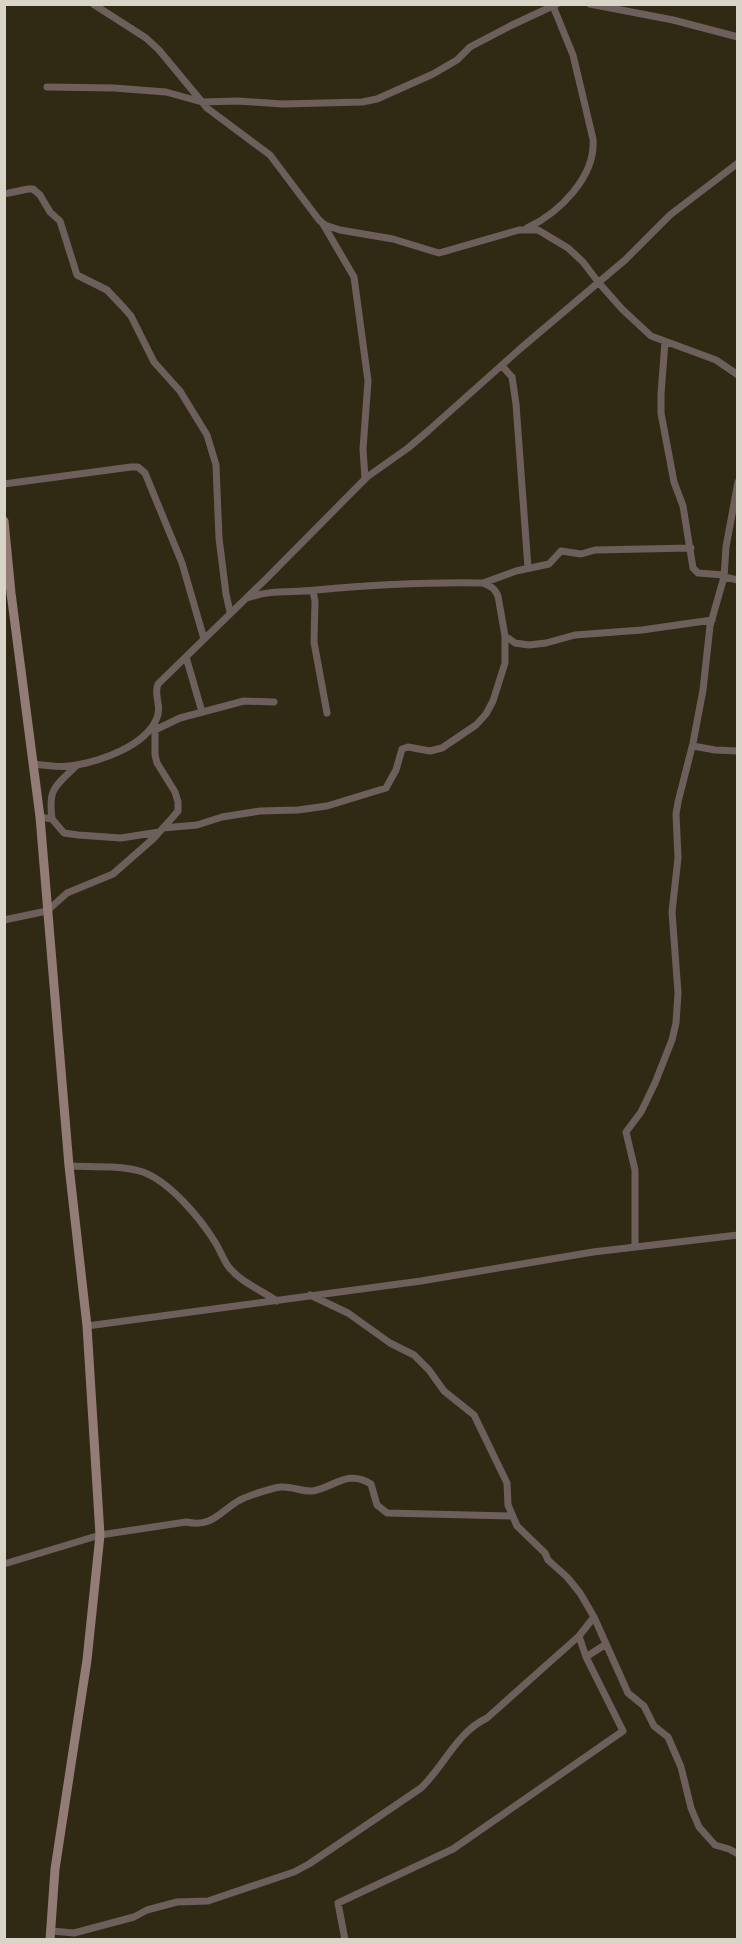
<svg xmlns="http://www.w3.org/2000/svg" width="742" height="1944" viewBox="0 0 742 1944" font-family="'IBM Plex Serif',serif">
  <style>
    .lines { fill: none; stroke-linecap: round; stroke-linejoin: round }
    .street { stroke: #6d5f5b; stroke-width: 7 }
    .secondary { stroke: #937c75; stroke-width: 9 }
  </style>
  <rect width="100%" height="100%" fill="#302a14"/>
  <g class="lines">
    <path class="street" d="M93,4L146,38L159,50L207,108L270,155L319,220L325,225L340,230L393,239L439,253L519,230H538L568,248L583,262L599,283L622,309L651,336L716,360L738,375
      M590,4L673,20L738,37
      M47,87L114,88L166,92L202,102L238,101L282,104L362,102L377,99L433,74L457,60L470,47L510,26L557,4
      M4,194L28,189H33L40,195L50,212L60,221L77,275L107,290L124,308L131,316L154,362L180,391L207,435L216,465L219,538L226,594L230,612
      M323,224L354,277L368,381L363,449L365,478
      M527,228C559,213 596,177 593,139L573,55L553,6
      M665,342L661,394V413L674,482L683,506L693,568L698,573L724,575
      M502,366L512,377L516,404L528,568
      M4,484L131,467H138L145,473L182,563L204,639
      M724,577L738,580
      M483,583L516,571L549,564L561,551L581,554L595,550L691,548
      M313,591L315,601L314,642L327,713
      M505,636L515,643L529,645L546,643L575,635L642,630L712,620
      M186,657L202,712
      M155,730L180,718L244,701L274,702
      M693,746L715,750L738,751
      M35,764C49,766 63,768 77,765C103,760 144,746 156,720C163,706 153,696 158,684L267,578L367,477L408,448L428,431L521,348L625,260L670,215L738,163
      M40,817L52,819L64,833L78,835L121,838L159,832
      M52,819C48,788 55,787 76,766
      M163,828L197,825L222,817L260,811L298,810L327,806L386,788L396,770L402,749L408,747L430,751L442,748L476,725L486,714L493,701L505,663V636L498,596C495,588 490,586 483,583C427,582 371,585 316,590C290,593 274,589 247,598
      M4,920L47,911L67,893L113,874L154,838L172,818L178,811V802L175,792L157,763L155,755V724
      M69,1166C93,1167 120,1165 143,1172C170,1182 200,1218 215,1242C220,1250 223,1259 228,1266C240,1282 261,1290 277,1301
      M635,1247V1170L626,1132L641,1112L655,1083L672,1040L676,1023L678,993L672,912L678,858L676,814L678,802L693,743L703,690L710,626L724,577L726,547L738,482
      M310,1295L348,1313L390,1343L414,1355L429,1370L444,1391L474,1415L507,1483L508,1505L517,1526L545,1553L548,1560L567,1577L580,1593L594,1617L628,1693L644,1706L654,1726L668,1737L681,1767L691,1808L699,1827L715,1845L729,1849L738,1854
      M87,1326L421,1281L593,1252L738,1235
      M4,1564L100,1535L186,1522C213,1528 220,1511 240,1500C248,1496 271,1488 281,1487C292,1486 302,1492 313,1491C335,1487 347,1469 371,1484L377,1505L387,1513L512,1516
      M579,1636L594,1617
      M52,1931L74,1933L134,1917L147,1910L177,1902L208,1901L294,1872L309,1864L421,1788C444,1766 457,1732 487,1718L579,1636L586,1657L606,1644
      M345,1940L338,1903L453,1849L623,1731L586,1657"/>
    <path class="secondary" d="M4,521L11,593L40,817L69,1166L87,1326L100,1535L87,1660L55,1869L50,1940"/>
  </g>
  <rect width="742" height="1944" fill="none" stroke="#d8d4c7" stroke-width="12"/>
</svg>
